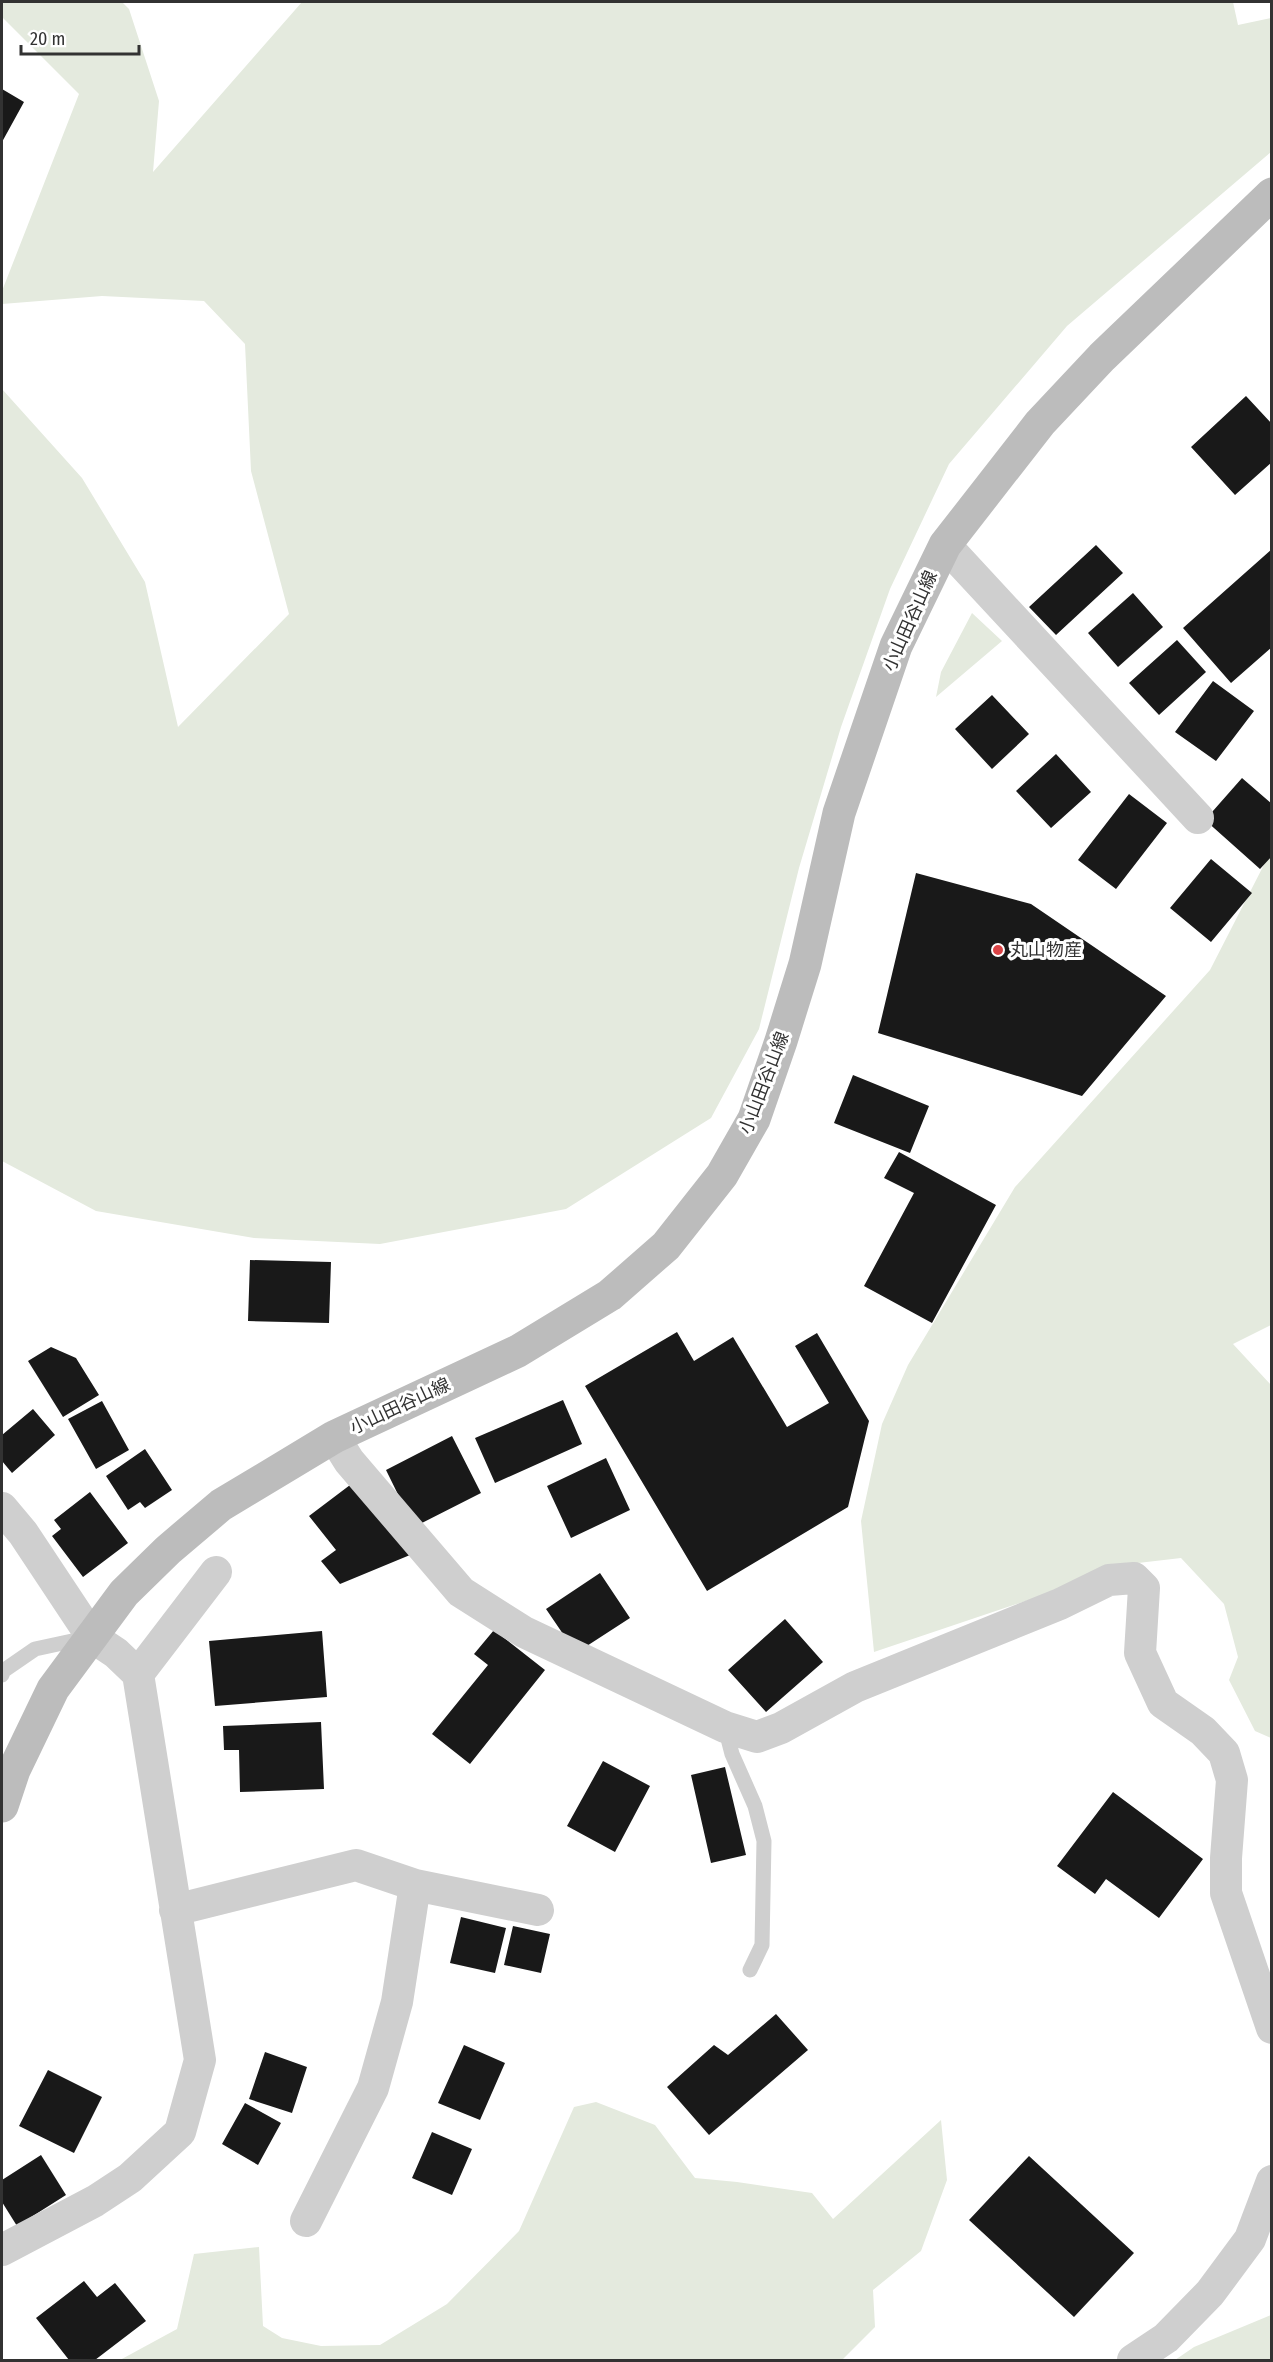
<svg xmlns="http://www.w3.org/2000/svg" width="1273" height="2362" viewBox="0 0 1273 2362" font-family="'Fira Sans Condensed','Noto Sans JP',sans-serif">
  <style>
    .green { fill: #e4eade }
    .building { fill: #191919 }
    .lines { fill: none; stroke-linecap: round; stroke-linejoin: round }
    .service { stroke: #cfcfcf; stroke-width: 15 }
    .minor { stroke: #cfcfcf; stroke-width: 32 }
    .secondary { stroke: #bcbcbc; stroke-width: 33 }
    .poi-dot { fill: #da4346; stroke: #fff; stroke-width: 2 }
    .labels { text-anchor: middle; stroke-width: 6; stroke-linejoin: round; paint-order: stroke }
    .street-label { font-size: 18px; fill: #323232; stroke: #fff }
    .poi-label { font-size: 18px; fill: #323232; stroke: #fff; text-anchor: start }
  </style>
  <rect width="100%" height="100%" fill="#fff"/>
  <path class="green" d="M2,2H122L129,9L159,101L153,172L302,2H1233L1238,25L1271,18V152L1067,326L949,464L890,589L841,727L799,868L759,1029L711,1118L566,1209L380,1244L254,1238L96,1211L2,1161V389L82,478L145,582L178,727L289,614L251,471L245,344L204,301L102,296L2,304V291L79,94L2,17Z
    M972,613L1002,641L936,697L941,672Z
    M1271,851V1325L1233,1344L1271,1385V1738L1255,1731L1229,1680L1238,1657L1224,1604L1181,1558L1138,1563L874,1652L861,1521L882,1424L908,1365L1015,1187L1210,970Z
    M596,2102L655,2125L695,2178L737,2182L812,2193L833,2219L941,2120L947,2180L921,2251L873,2290L875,2327L842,2360H120L177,2329L194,2254L259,2247L263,2326L282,2338L321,2346L380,2345L447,2304L519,2231L574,2107Z
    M1271,2315V2360H1175L1194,2347Z"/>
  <path class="building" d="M2,89L24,102L2,142Z
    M1246,396L1272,424V462L1235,495L1191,447Z
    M1096,545L1123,573L1056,635L1029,607Z
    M1272,549V647L1231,683L1183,628Z
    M1133,593L1163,627L1118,667L1088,633Z
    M1177,640L1206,672L1159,715L1129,683Z
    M1213,681L1254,711L1216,761L1175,732Z
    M992,695L1029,734L992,769L955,729Z
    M1056,754L1091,792L1051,828L1016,791Z
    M1242,778L1272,804V856L1260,869L1205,820Z
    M1129,794L1167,823L1116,889L1078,860Z
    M1211,859L1252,893L1211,942L1170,908Z
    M916,873L1031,904L1166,996L1082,1096L878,1033Z
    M853,1075L929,1106L910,1153L834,1123Z
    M899,1152L996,1205L932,1323L864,1286L914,1193L884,1178Z
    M250,1260L331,1262L329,1323L248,1321Z
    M677,1332L694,1361L733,1337L787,1427L829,1403L795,1346L817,1333L869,1421L848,1507L707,1591L585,1386Z
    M51,1347L76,1358L99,1395L63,1417L28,1361Z
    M563,1400L582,1444L495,1483L475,1438Z
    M102,1401L129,1450L96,1469L68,1419Z
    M33,1409L55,1435L12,1473L2,1461V1435Z
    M452,1436L481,1493L414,1527L386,1470Z
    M145,1449L172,1490L145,1508L140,1502L128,1510L106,1476Z
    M606,1458L630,1510L571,1538L547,1486Z
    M354,1482L410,1555L340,1584L321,1561L336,1550L309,1516Z
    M90,1492L128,1543L83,1577L52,1536L61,1529L54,1520Z
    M600,1573L630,1618L576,1653L546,1609Z
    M785,1619L823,1662L766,1712L728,1670Z
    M494,1630L545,1670L470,1764L432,1734L488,1665L474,1654Z
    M322,1631L327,1697L215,1706L209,1641Z
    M321,1722L324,1789L240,1792L239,1750H224L223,1726Z
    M603,1761L650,1786L615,1852L567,1826Z
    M725,1767L746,1855L711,1863L691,1775Z
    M1113,1792L1203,1859L1159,1918L1106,1879L1095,1894L1057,1866Z
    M461,1917L506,1928L495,1973L450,1963Z
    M513,1926L550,1934L541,1973L504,1965Z
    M776,2014L808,2050L709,2135L667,2087L714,2045L728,2055Z
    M464,2045L505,2063L480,2120L438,2103Z
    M265,2052L307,2067L292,2113L249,2099Z
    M48,2070L102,2097L74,2153L19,2126Z
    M245,2103L281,2123L258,2165L222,2144Z
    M432,2132L472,2149L452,2195L412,2178Z
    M41,2155L66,2195L17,2226L2,2202V2180Z
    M1029,2156L1134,2253L1074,2317L969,2220Z
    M84,2281L97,2297L115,2283L146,2321L95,2360H69L36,2318Z"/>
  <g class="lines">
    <path class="service" d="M2,1675L3,1671L35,1649L86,1638
      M725,1727L732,1754L755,1806L764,1841L762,1945L750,1970"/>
    <path class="minor" d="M945,545L1198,818
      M334,1437L349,1461L461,1592L524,1632L725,1727L757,1737L781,1728L855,1687L1060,1604L1109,1580L1134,1578L1144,1588L1140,1653L1163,1703L1203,1731L1224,1753L1232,1780L1226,1858V1893L1272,2028
      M2,1508L23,1533L92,1637L116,1653L138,1674L200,2060L180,2132L130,2178L95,2201L2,2250
      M138,1674L216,1572
      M175,1910L356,1865L415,1885L538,1910
      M306,2221L373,2088L397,2002L415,1885
      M1133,2360L1166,2338L1210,2293L1250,2239L1272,2181"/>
    <path class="secondary" d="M2,1806L14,1770L53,1689L124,1593L168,1550L221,1505L334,1437L518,1351L610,1295L666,1246L722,1175L754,1119L781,1041L805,964L839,813L896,646L945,545L1040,423L1102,357L1272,194"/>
  </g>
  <circle class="poi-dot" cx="998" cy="950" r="6"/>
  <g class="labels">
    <g class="street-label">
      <text transform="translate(910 621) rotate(-66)" y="6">小山田谷山線</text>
      <text transform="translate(764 1083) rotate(-69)" y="6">小山田谷山線</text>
      <text transform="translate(400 1406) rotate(-25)" y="6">小山田谷山線</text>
    </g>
    <g class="poi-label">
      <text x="1010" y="956">丸山物産</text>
    </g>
  </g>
  <rect width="1273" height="2362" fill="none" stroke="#323232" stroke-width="6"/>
  <path d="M21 45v9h118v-9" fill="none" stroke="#323232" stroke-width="3"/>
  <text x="30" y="45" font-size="18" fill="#323232" stroke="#ffffff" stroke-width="4.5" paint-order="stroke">20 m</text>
</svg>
